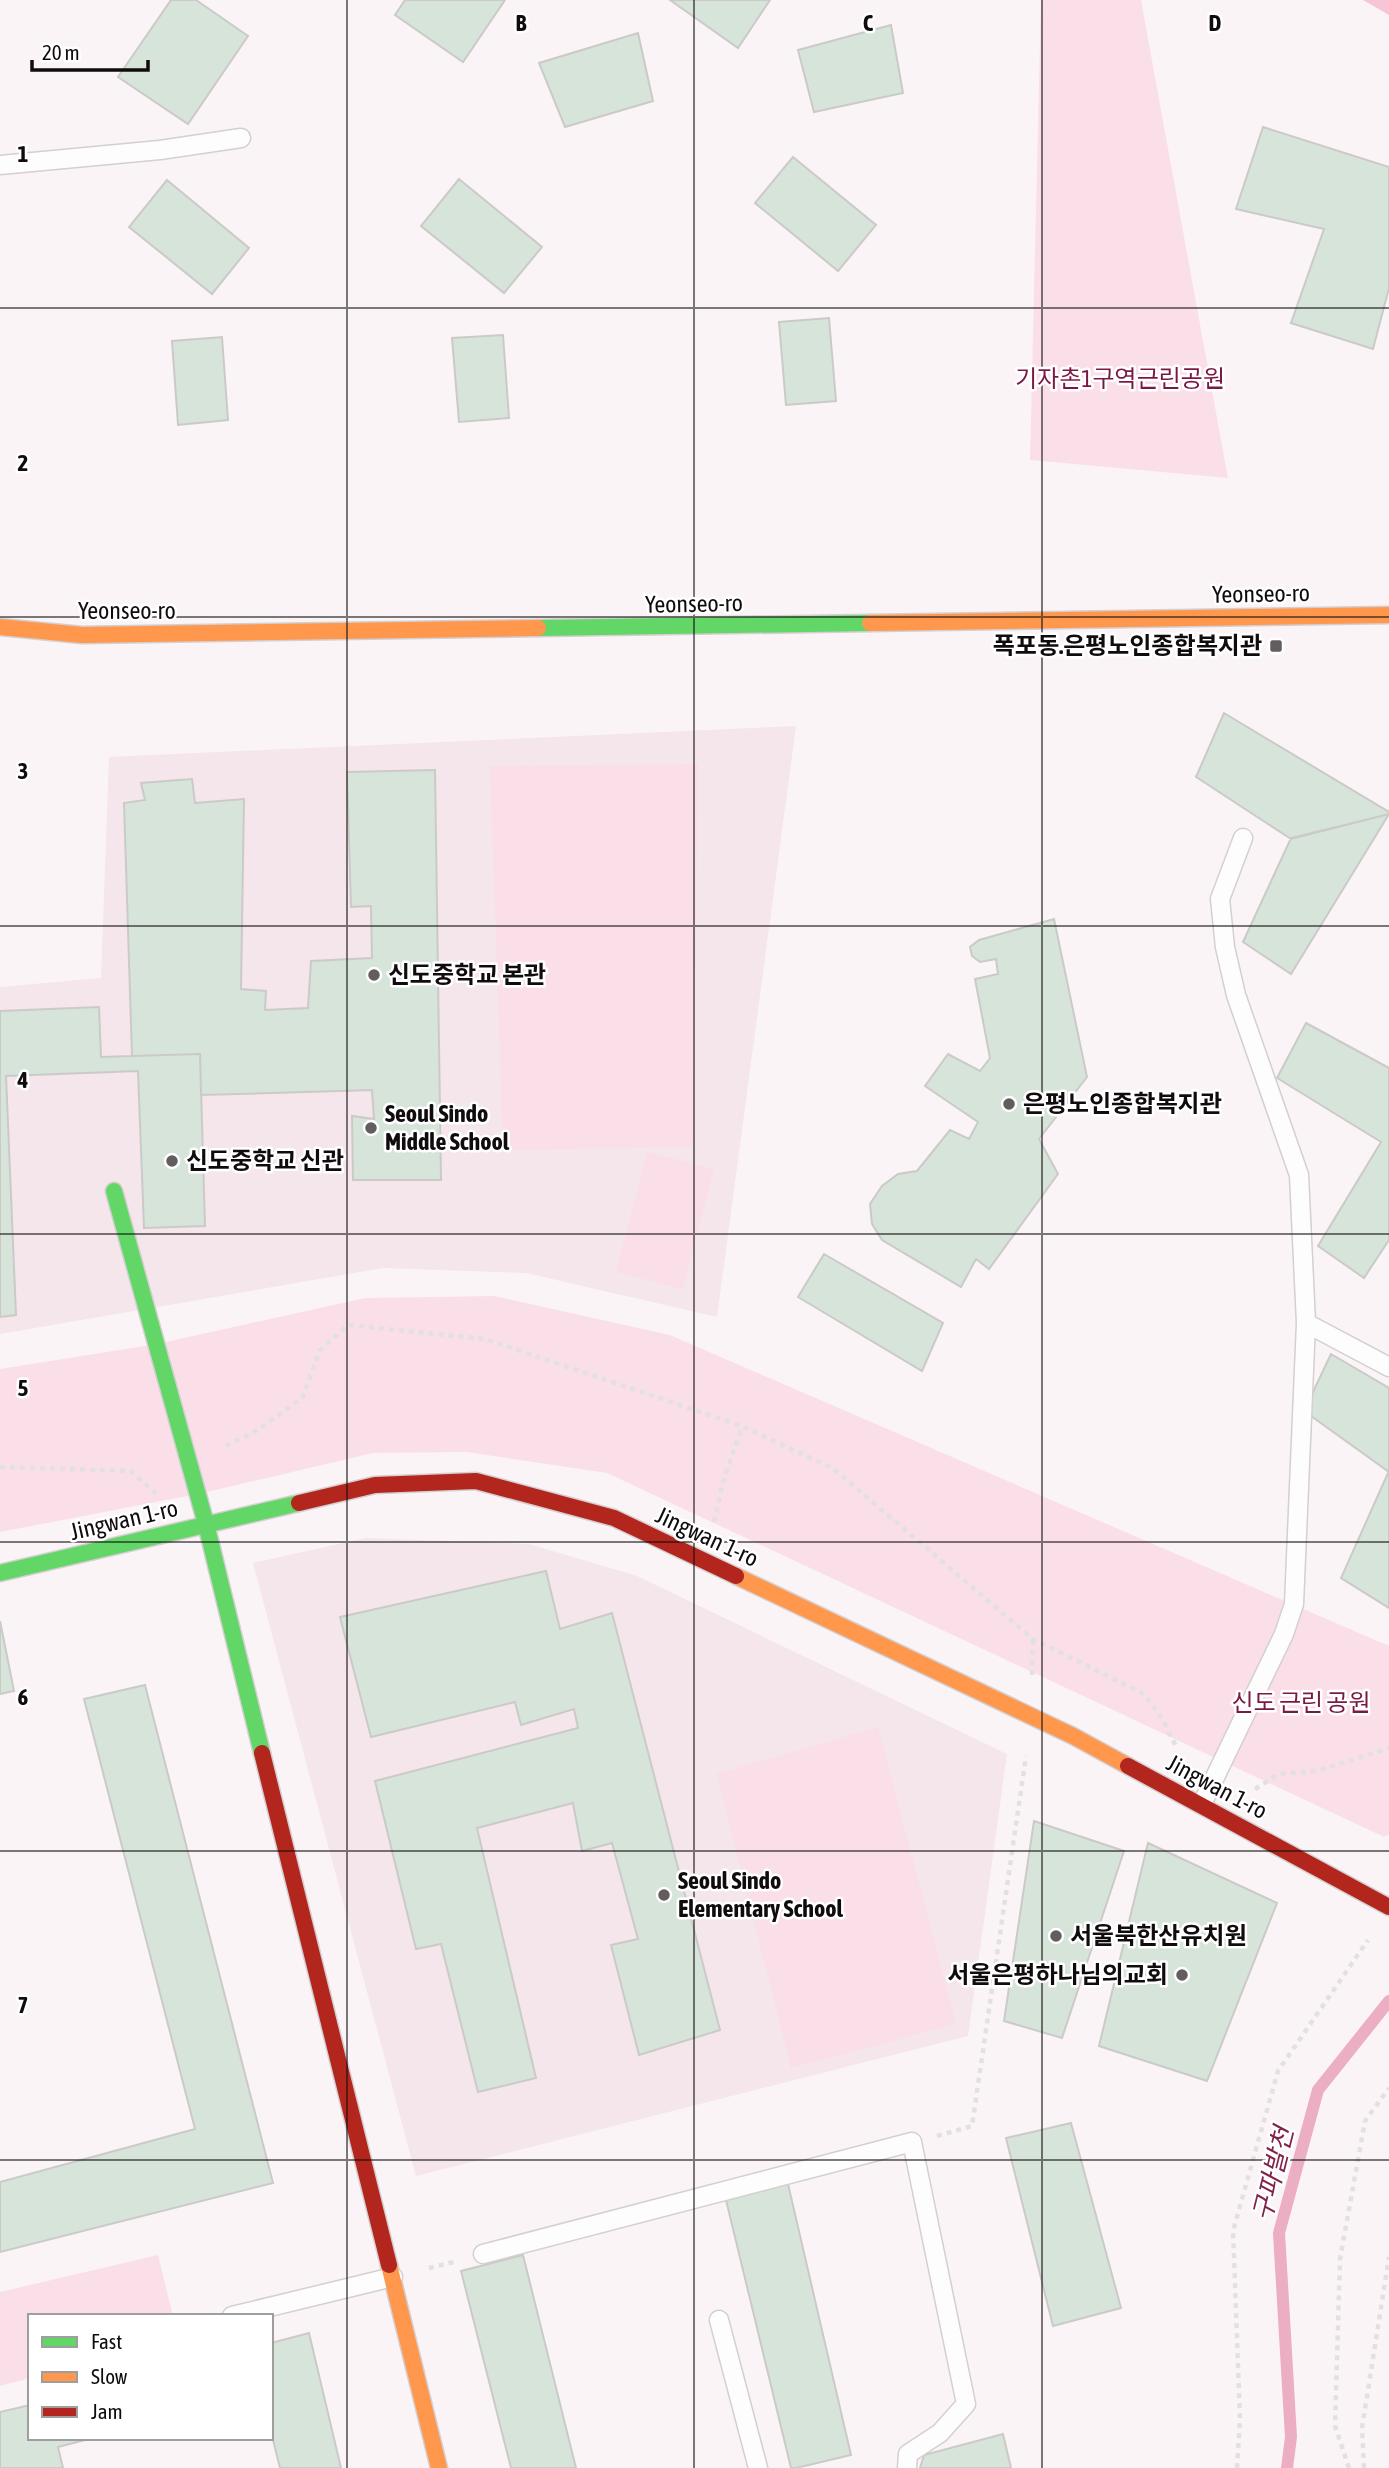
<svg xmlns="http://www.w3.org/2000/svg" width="1389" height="2468" viewBox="0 0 1389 2468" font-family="'Asap Condensed','Noto Sans KR',sans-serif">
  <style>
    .built { fill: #f4e6ea }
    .green { fill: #fadfe8 }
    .forest { fill: #f7c5d6 }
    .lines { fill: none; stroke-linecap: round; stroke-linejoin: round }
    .stream { stroke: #ebaec3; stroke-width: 12 }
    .building { fill: #d7e4da; stroke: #cbcac9; stroke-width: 2 }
    .lane-casing { stroke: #d4cfd1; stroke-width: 21 }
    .fast-casing { stroke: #d4cfd1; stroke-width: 19 }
    .slow-casing { stroke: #d4cfd1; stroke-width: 19 }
    .jam-casing { stroke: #d4cfd1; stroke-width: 19 }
    .path { stroke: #e2e0e1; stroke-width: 4.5; stroke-dasharray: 5 5; stroke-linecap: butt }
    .lane { stroke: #fefdfe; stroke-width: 18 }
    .fast { stroke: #63d668; stroke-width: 16 }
    .slow { stroke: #ff974d; stroke-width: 16 }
    .jam { stroke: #b3261e; stroke-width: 16 }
    .grid { fill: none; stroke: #100c0d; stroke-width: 2; stroke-opacity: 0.55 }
    .poi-dot { fill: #625d5f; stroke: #fff; stroke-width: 2.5 }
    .labels { text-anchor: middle; stroke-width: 5; stroke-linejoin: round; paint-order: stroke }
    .park-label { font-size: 24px; fill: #7a1845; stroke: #fff }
    .street-label { font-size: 24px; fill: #100c0d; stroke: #fff }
    .poi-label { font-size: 24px; font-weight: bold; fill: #100c0d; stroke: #fff; text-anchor: start }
    .water-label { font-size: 26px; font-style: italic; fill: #82214c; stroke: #fff }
    .grid-label { font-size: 23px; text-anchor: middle; font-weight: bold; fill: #100c0d; stroke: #fff; stroke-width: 5; stroke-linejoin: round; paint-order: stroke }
  </style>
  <rect width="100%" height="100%" fill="#fbf4f6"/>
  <path class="built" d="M796,726L717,1317L526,1273L383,1268L0,1334V987L101,978L109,757Z
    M366,1538L529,1544L637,1576L1007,1754L968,2036L416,2176L253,1563Z"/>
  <path class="green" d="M1041,0H1141L1228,478L1030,460Z
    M698,764L693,1147L503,1150L490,766Z
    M647,1152L714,1169L683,1289L616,1272Z
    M494,1296L670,1335L1389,1646V1834L1384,1837L607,1473L467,1452L373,1453L198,1494L0,1532V1369L157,1344L365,1298Z
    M878,1727L956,2024L791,2068L717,1774Z
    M158,2255L173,2316H30V2378L0,2386V2292Z"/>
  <path class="forest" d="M1363,0H1389V15Z"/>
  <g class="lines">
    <path class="stream" d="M1287,2468L1291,2437L1279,2233L1318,2090L1389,2001"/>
  </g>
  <path class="building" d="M171,0H196L248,36L188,124L118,77Z
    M405,0H505L463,62L395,15Z
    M670,0H770L738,48Z
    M891,25L903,93L814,112L798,50Z
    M638,33L653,101L565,127L539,63Z
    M1263,127L1389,167V288L1373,349L1291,323L1324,229L1236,209Z
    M793,157L876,225L838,271L755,203Z
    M459,179L542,247L504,293L421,226Z
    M167,180L249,248L212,294L129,227Z
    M829,318L836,401L786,405L779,322Z
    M503,335L509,418L459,422L452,338Z
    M222,337L228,420L178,425L172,341Z
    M1224,713L1389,812V814L1291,839L1196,777Z
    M435,770L441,1180H353L352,1116L374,1119L372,1090L201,1095L200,1054L132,1056L124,803L145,800L141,783L192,779L195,803L244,799L241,989L266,991L265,1010L308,1008L311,961L372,958L371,906L351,907L347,772Z
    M1389,814L1291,974L1243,942L1291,838Z
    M1054,919L1087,1077L1039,1139L1058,1174L989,1269L976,1259L961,1287L882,1240L872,1224L870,1204L882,1186L898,1174L917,1171L950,1130L969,1139L978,1122L925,1086L948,1054L980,1071L990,1058L975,979L998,974L996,959L980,962L972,956L970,947L979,940Z
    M99,1007L101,1057L200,1054L205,1226L144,1228L138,1071L6,1076L16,1315L0,1317V1011Z
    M1306,1023L1389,1068V1240L1364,1278L1318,1246L1381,1142L1277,1078Z
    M824,1254L943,1323L922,1371L798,1297Z
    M1331,1354L1389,1388V1472L1304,1411Z
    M1388,1473H1389V1608L1341,1578Z
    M546,1571L560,1629L612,1613L720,2030L639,2055L611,1945L638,1939L612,1843L582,1851L573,1803L477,1828L536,2078L478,2092L441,1944L416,1949L375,1781L578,1728L574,1709L521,1725L515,1702L371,1737L340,1617Z
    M0,1621L14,1691L0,1694Z
    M145,1685L273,2183L0,2252V2182L195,2129L84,1699Z
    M1034,1821L1124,1851L1062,2038L1004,2021Z
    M1148,1843L1277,1903L1207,2081L1099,2046Z
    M1071,2123L1121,2308L1053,2326L1006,2138Z
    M788,2184L851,2455L796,2468H791L726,2200Z
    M523,2255L576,2468H511L461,2271Z
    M309,2333L341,2468H280L271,2432V2343Z
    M30,2405V2438H93L58,2447L63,2468H0V2412Z
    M1003,2434L1011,2468H920L924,2455Z"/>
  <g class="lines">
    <defs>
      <path id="lane" d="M0,165L160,150L241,138
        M1306,1323L1389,1367
        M1202,1804L1284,1634L1294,1604L1306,1323L1299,1175L1236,995L1225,947L1220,899L1243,838
        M483,2254L912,2142L966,2404L940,2433L908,2454L907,2468
        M232,2316L393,2277
        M719,2320L758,2468"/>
      <path id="fast" d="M538,628L870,623
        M114,1191L206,1524L262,1753
        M0,1573L299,1503"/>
      <path id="slow" d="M870,623L1389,615
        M0,627L82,635L538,628
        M736,1576L1073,1736L1128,1766
        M389,2265L439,2468"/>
      <path id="jam" d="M299,1503L375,1485L476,1481L614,1518L736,1576
        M262,1753L389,2265
        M1128,1766L1389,1907"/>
    </defs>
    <use href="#lane" class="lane-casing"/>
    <use href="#fast" class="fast-casing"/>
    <use href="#slow" class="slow-casing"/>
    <use href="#jam" class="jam-casing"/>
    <path class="path" d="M226,1446L256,1431L302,1398L320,1350L348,1325L485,1339L742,1426L834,1469L1033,1639L1144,1694L1161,1717L1177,1748
      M0,1467L131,1471L156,1494
      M714,1522L723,1482L742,1427
      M1032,1675L1033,1639
      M1255,1789L1279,1774L1317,1771L1389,1748
      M937,2136L972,2126L1026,1756
      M429,2268L458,2261
      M1237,2468L1240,2419L1233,2231L1278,2071L1368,1940
      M1349,2468L1335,2426L1340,2259L1365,2121L1389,2088
      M1364,2468L1362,2428L1389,2257"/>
    <use href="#lane" class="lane"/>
    <use href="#fast" class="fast"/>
    <use href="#slow" class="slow"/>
    <use href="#jam" class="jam"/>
  </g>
  <path class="grid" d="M347,0V2468M694,0V2468M1042,0V2468M0,308H1389M0,617H1389M0,926H1389M0,1234H1389M0,1542H1389M0,1851H1389M0,2160H1389"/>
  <g class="poi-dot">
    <rect x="1269" y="639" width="14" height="14" rx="3.5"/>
    <circle cx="374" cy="975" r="7"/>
    <circle cx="1009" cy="1104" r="7"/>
    <circle cx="371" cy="1128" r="7"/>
    <circle cx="172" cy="1161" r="7"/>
    <circle cx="664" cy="1895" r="7"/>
    <circle cx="1056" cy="1936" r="7"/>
    <circle cx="1182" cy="1975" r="7"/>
  </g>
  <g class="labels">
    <g class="park-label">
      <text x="1120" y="387">기자촌1구역근린공원</text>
      <text x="1301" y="1711">신도 근린 공원</text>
    </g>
    <g class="street-label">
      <text transform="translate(1261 594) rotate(-1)" y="8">Yeonseo-ro</text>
      <text transform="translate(694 604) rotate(-1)" y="8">Yeonseo-ro</text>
      <text x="127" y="619">Yeonseo-ro</text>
      <text transform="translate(124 1520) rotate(-13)" y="8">Jingwan 1-ro</text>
      <text transform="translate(707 1537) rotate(25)" y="8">Jingwan 1-ro</text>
      <text transform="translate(1217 1787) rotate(28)" y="8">Jingwan 1-ro</text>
    </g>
    <g class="poi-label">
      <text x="1262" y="654" text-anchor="end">폭포동.은평노인종합복지관</text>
      <text x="388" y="983">신도중학교 본관</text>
      <text x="1023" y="1112">은평노인종합복지관</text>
      <text x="385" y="1122">Seoul Sindo<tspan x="385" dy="28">Middle School</tspan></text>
      <text x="186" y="1169">신도중학교 신관</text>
      <text x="678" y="1889">Seoul Sindo<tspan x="678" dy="28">Elementary School</tspan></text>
      <text x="1070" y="1944">서울북한산유치원</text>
      <text x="1168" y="1983" text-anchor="end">서울은평하나님의교회</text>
    </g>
    <g class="water-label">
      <text transform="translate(1273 2174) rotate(-76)" y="9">구파발천</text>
    </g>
  </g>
  <g class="grid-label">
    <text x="521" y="31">B</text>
    <text x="868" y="31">C</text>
    <text x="1215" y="31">D</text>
    <text x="23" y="162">1</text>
    <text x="23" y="471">2</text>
    <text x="23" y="779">3</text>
    <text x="23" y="1088">4</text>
    <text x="23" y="1396">5</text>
    <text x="23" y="1705">6</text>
    <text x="23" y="2013">7</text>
  </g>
  <rect x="28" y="2314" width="245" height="126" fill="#ffffff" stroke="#9f9e9e" stroke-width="2"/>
  <rect x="42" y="2337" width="35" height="10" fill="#63d668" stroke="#9f9e9e" stroke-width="2"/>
  <text x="91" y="2349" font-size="21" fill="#100c0d">Fast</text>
  <rect x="42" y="2372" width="35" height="10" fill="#ff974d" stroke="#9f9e9e" stroke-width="2"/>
  <text x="91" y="2384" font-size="21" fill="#100c0d">Slow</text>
  <rect x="42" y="2407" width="35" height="10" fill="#b3261e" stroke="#9f9e9e" stroke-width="2"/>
  <text x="91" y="2419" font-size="21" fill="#100c0d">Jam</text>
  <path d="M32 60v10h116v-10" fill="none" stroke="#100c0d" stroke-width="3.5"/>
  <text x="42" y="60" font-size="21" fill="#100c0d" stroke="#ffffff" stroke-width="5" paint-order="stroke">20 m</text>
</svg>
